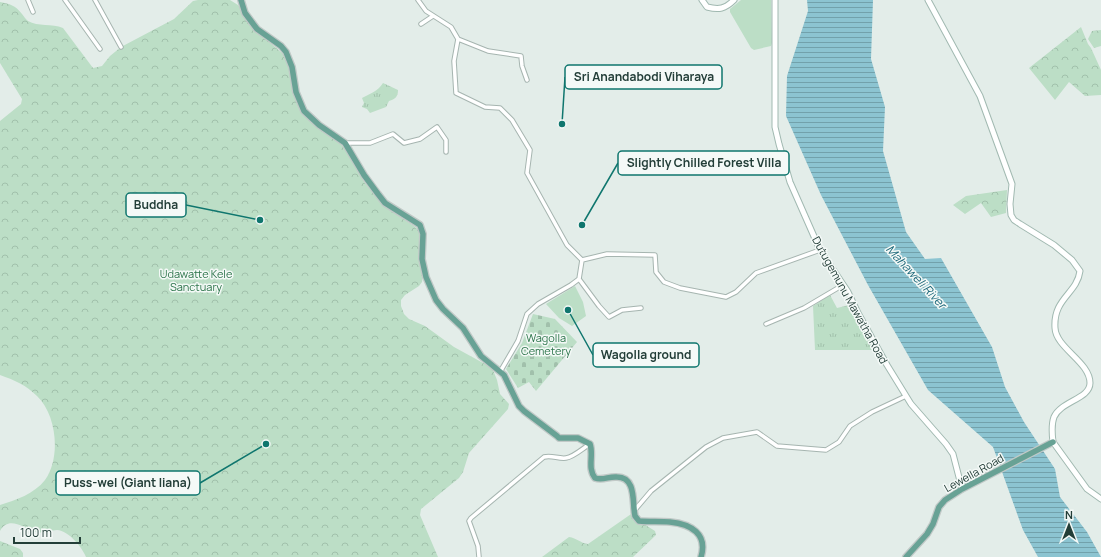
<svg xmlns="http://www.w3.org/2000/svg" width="1101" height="557" viewBox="0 0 1101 557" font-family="Manrope,sans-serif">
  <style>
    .grass { fill: url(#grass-tufts) }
    .forest { fill: url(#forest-crowns) }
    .cemetery { fill: url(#cemetery-stones) }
    .garden { fill: #bcdec6 }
    .water { fill: url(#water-rules) }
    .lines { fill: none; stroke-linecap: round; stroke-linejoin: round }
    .street-casing { stroke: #a6b5b0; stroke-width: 5.5 }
    .secondary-casing { stroke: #a1b9b1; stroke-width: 7 }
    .primary-casing { stroke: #c1c9c7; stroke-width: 8 }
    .street { stroke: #fff; stroke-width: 3.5 }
    .secondary { stroke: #fff; stroke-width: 5 }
    .primary { stroke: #68a295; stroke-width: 5.5 }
    .labels { text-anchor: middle; stroke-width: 3; stroke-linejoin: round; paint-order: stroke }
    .park-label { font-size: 11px; fill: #2d754b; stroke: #f4f9f7 }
    .street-label { font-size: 11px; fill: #233e38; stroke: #f4f9f7 }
    .water-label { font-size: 12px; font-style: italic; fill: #1d687a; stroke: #f4f9f7 }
    .leader { fill: none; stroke: #0f766e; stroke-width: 1.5 }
    .callout-dot { fill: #0f766e; stroke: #f4f9f7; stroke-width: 1.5 }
    .callout { fill: #f4f9f7; stroke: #0f766e; stroke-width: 1.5 }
    .callout-label { font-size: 12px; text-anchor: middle; font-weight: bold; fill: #233e38 }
  </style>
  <defs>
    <pattern id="grass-tufts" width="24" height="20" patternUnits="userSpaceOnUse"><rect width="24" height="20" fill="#bcdec6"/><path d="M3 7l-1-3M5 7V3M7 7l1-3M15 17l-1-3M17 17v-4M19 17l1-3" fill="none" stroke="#a1c0ab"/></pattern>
    <pattern id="forest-crowns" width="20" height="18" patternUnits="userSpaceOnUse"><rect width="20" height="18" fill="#bcdec6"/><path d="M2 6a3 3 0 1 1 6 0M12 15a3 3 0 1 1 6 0" fill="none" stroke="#a1c0ab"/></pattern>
    <pattern id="cemetery-stones" width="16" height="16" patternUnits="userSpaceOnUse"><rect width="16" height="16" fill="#bcdec6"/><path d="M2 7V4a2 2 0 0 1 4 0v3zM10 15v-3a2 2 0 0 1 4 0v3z" fill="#a1c0ab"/></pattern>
    <pattern id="water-rules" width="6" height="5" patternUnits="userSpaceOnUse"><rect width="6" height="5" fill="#8cc4d1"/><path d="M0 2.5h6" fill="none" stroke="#72a1ab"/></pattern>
  </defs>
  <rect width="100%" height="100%" fill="#e3ede9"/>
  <path class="grass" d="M383,83L398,90C398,97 395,99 389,101L386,107L370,113L367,109L362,107L364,103L362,98C370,94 378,91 383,83Z
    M830,295L837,308L849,305L875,350H815L813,306Z"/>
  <path class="forest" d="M198,0H230L238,5L260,34L283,54L292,67L296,92L304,111L348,151L353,163L365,183L385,207L414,226L419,231L421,237L419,257L423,276L422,282L419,286L405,295L401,300V306L404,314L409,319L425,326L454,347L485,364L493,370L497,380L500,394L509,404L508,409L469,453L463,472L459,478L421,509L420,515L438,557H86C82,547 69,531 57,530C51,530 42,534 36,532C23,528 9,515 0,531V505C16,500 34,494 45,480C61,458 57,415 37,396C26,385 14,380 0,375V121L21,104L22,99L0,63V2C10,4 15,5 22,14C24,16 25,19 28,21C38,27 52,23 63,28L93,68L102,66L110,56L121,47L174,19L193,1Z
    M1081,27L1088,44L1091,48L1101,70V95L1085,96L1069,82L1055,100L1029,68Z
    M1101,30V46L1094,48L1088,39L1092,31Z
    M1007,190L1006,213L991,217L981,203L965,214L953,205L966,196Z
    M634,512L636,519L655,531L656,535L633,557H542L569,537C577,538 580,543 588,544Z
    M0,541L20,549L23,553V557H0Z"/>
  <path class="cemetery" d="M533,314L555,319L577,342L536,391L529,382L518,388L506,369L522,343Z"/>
  <path class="garden" d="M741,0H771L772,43L771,46L754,50L751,48L730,12V9Z
    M575,286L583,302L586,316L572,326L559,318L546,304Z"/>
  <path class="water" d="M807,0H873L871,59L885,107L883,151L906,232L925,259L941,258L992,347L1005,387L1024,422L1055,469L1060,497L1087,532L1101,557H1038L1023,530L993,447L928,390L868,285L821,195L786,116L787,76L808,11Z"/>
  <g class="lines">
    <defs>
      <path id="street" d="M28,0L33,12
        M65,0L100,49
        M95,0L121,47
        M418,0L426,11L451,27L458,39L488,51L521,56L522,66L527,80
        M421,24L433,16
        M458,39L454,61L456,93L485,107L500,108L512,120L530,150L527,173L567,245L582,260
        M345,143H370L393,134L404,143L420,139L437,127L446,140V152
        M579,279L599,306L609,317L622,310L641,308
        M766,324L804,308L843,285
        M500,372L518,341L527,314L538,304L571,285L579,279L582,260L607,254L655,255L656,272L664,282L680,288L726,297L736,292L756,273L820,250
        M634,511L651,491L706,447L723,438L757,432L777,446L826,450L839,442L850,426L872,412L906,396
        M479,557L478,546L469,521L471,518L544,457C552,455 558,459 566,458C574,457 583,448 590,444"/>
      <path id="secondary" d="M702,0L707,7C719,10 725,9 734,0
        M775,0V127L779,144L790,182L820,250L848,292L858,313L887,365L911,404L946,444L953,454L962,489
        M928,0L980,96L1012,184L1010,204L1011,215L1014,220L1020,224L1054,245L1072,260L1080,271C1077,294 1053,298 1055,328C1056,348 1090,362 1090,383C1090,399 1061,401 1054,417C1051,425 1052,434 1053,442L1087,489L1101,499"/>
      <path id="primary" d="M241,0L245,13L257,29L281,46L286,52L292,67L296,92L304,111L319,125L345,143L364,175L378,194L385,203L420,225L423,234L422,259L426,277L436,300L443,309L463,328L481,356L504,375L519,406L524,411L557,436L559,438H578L590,444C594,455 587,468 595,478C603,481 609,476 617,477C637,477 632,504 635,516L639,521C650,522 660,521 670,522C691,524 708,534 701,557
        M906,557L927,534L933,524L939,507L945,500L962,489L1053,442"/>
    </defs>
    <use href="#street" class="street-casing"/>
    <use href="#secondary" class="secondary-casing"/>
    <use href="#primary" class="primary-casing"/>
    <use href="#street" class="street"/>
    <use href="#secondary" class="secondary"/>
    <use href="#primary" class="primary"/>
  </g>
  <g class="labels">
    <g class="park-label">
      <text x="196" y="278">Udawatte Kele<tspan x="196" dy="13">Sanctuary</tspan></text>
      <text x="546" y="342">Wagolla<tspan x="546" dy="13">Cemetery</tspan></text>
    </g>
    <g class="street-label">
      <text transform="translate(850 300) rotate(61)" y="4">Dutugemunu Mawatha Road</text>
      <text transform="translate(974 473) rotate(-29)" y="4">Lewella Road</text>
    </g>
    <g class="water-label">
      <text transform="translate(916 277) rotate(47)" y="4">Mahaweli River</text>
    </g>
  </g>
  <path class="leader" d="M562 124L565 77M582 225L618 163M260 220L186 205M568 310L593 355M266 444L200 483"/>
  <g class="callout-dot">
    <circle cx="562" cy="124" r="4"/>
    <circle cx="582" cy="225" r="4"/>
    <circle cx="260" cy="220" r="4"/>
    <circle cx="568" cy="310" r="4"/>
    <circle cx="266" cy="444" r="4"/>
  </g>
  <g class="callout">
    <rect x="565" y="65" width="157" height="24" rx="4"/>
    <rect x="618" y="151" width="171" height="24" rx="4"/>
    <rect x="126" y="193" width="60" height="24" rx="4"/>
    <rect x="593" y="343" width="106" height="24" rx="4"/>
    <rect x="56" y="471" width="144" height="24" rx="4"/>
  </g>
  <g class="callout-label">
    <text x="644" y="81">Sri Anandabodi Viharaya</text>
    <text x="704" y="167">Slightly Chilled Forest Villa</text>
    <text x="156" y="209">Buddha</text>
    <text x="646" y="359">Wagolla ground</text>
    <text x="128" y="487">Puss-wel (Giant liana)</text>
  </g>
  <g transform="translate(1069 525)" stroke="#f4f9f7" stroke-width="3" paint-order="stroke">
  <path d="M0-3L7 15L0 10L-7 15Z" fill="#233e38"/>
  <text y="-6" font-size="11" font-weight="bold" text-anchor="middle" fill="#233e38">N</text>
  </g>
  <path d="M14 537v6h66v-6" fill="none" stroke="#233e38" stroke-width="2"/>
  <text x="20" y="537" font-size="12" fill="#233e38" stroke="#f4f9f7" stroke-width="3" paint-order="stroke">100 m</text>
</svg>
